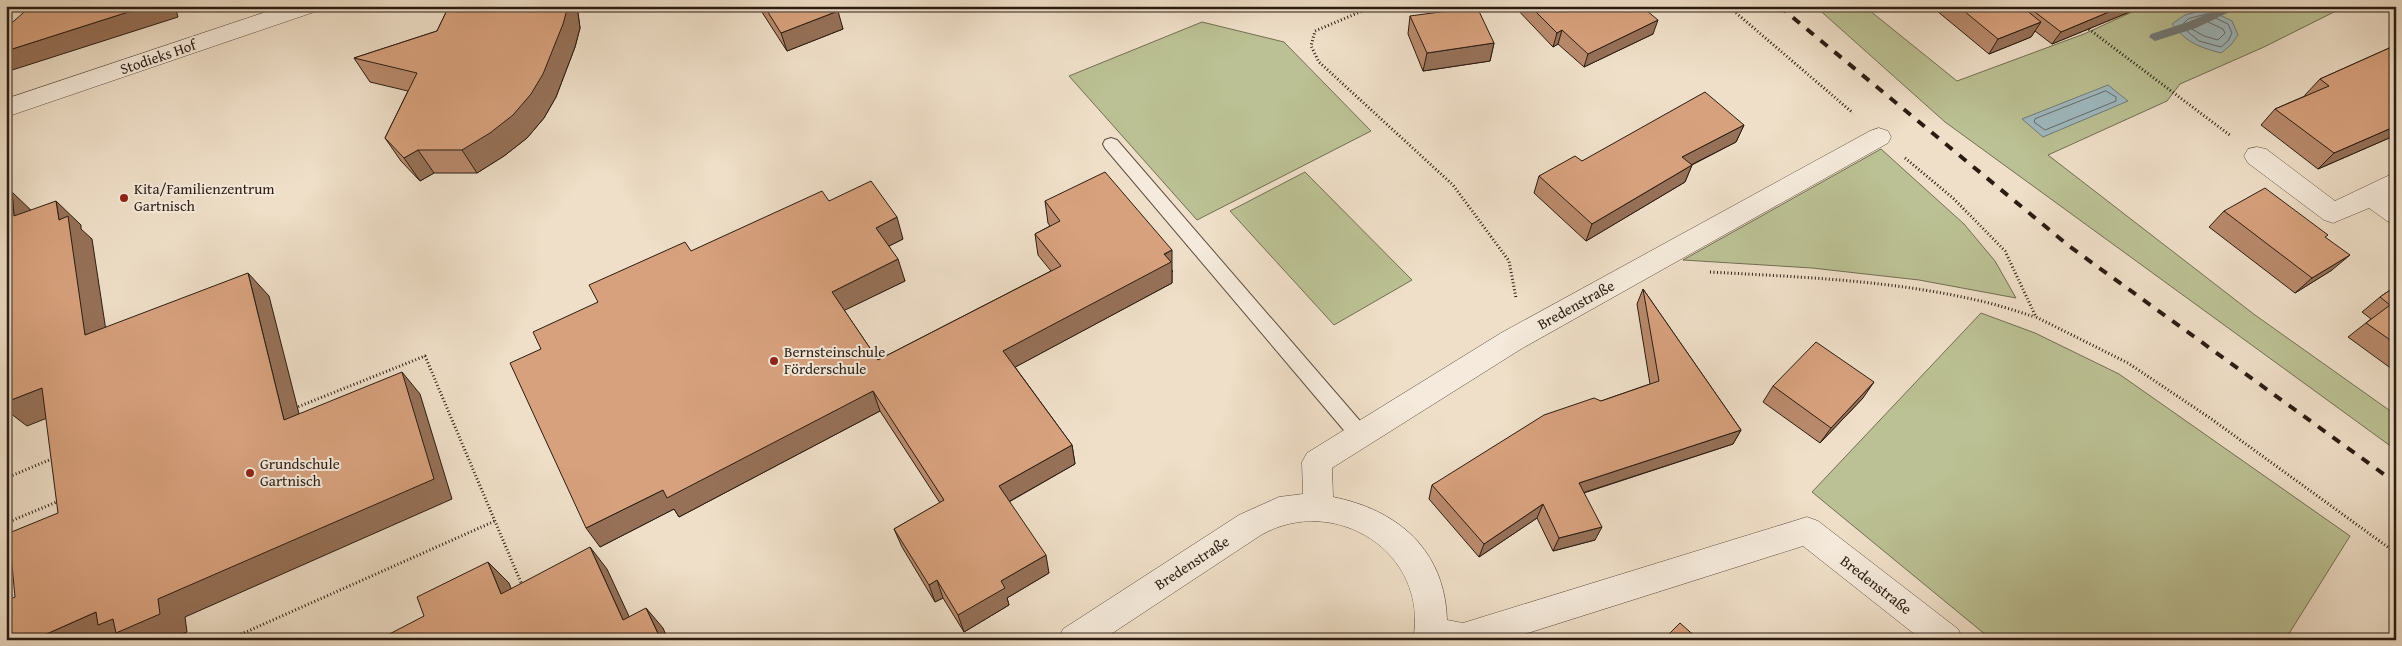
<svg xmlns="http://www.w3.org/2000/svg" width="2402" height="646" viewBox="0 0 2402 646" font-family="'Gentium Book Plus',serif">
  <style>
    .green { fill: #bbc194; stroke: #726e54 }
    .water { fill: #9fbac1; stroke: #707b7b }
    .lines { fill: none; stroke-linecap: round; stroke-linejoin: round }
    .shore { stroke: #646b6a; stroke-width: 1 }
    .stream { fill: #707b7b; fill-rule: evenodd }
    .lane-casing { stroke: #5b4d40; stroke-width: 2 }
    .street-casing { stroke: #5b4d40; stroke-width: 1 }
    .path { stroke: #2a1c13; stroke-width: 3; stroke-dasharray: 1 2.5; stroke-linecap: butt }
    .lane { fill: #f5eadb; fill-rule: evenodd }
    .street { fill: #f5eadb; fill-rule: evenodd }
    .rail { stroke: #2a1c13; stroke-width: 4; stroke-dasharray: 9 9; stroke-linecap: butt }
    .wall { fill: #b98a6c; stroke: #2a1c13 }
    .shaded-wall { fill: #967158; stroke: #2a1c13 }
    .building { fill: #d7a17d; stroke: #2a1c13 }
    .poi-dot { fill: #8f2418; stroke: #f5eadb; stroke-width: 2 }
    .labels { text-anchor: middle; stroke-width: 4; stroke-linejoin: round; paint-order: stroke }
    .street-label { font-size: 15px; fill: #2a1c13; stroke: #f5eadb }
    .poi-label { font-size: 15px; fill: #2a1c13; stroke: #f5eadb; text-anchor: start }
  </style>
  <rect width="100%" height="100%" fill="#efdfc8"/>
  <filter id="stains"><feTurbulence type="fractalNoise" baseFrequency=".004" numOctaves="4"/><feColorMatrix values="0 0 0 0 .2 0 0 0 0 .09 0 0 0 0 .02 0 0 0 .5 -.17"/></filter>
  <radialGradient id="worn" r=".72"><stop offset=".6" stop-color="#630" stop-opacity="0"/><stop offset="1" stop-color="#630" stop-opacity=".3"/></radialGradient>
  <path class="green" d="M1815,6H1864L1957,81L2084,34L2145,6H2346L2264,47L2180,84L2167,101L2048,155L2255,315L2396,415V450L1945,122Z
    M1202,22L1284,42L1371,131L1197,220L1069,76Z
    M1881,149L1964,224L1995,261L2016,298L1919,280L1812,268L1683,260Z
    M1305,172L1412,280L1334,325L1230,211Z
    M1981,313L2035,333L2119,374L2350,536L2285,640H1992L1812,492Z"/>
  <path class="water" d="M2207,9L2232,21L2238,35L2231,45L2221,53C2199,47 2187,43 2172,24L2185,15Z
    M2108,85L2128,101L2043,137L2022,119Z"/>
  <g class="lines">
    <path class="shore" d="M2207,14L2228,24L2232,33L2228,41L2221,47L2199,41L2181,26L2188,19Z
      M2206,21L2223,29L2225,33L2218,40L2204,36L2190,28L2191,25Z
      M2106,91L2116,97V101L2045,130L2034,122L2035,119Z"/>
    <path class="stream" d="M2225,6H2242L2196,28L2155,41L2149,37L2151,34L2188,22Z"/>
    <defs>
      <path id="lane" d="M1111,138L1117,140L1367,429L1370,435L1367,441L1360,444L1353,441L1105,148L1103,144L1105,140Z"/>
      <path id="street" d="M284,6H320L317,11L6,117V99Z
        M1879,128L1888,131L1891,137L1888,143L1521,349L1332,468L1333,497C1398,510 1445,550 1447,620L1463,623L1807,517L1818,521L1958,629L1963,640H1922L1803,546L1506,640H1413C1430,552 1334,493 1261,535L1102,640H1058L1063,629L1239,515L1279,497L1303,494L1302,462L1307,453L1501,333L1870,131Z
        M2257,147L2266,149L2335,201L2396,172V193L2390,197L2396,200V224L2387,221L2369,208L2333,223L2324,220L2248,163L2244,156L2248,149Z"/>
    </defs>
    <use href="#lane" class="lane-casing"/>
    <use href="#street" class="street-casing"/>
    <path class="path" d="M1374,6L1315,31L1311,46L1319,62L1453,185L1509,261L1516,298
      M1728,6L1853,113
      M2086,27L2231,136
      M1905,158L1953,198L2005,251L2036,317L2128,363L2210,418L2396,553
      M1710,272C1799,277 1889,280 1976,300C1996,304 2016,311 2035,317
      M295,408L425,356L522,585
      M6,478L54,458
      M6,523L59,501
      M6,539L12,601
      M228,640L495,521"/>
    <use href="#lane" class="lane"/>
    <use href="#street" class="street"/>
    <path class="rail" d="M1779,6L2069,246L2396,483"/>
  </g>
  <path class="wall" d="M449,6H577L580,28L575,47L556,97L544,118L527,138L504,156L477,173H434L420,181L401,161L385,138L408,91L370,82L354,58L437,31Z
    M758,6H835L843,29L787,51Z
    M1514,6H1641L1653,34L1584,67L1558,44L1553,47Z
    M1931,6H2144L2052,44L2035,31L2031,37L1989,54Z
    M1410,16L1494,43L1490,61L1423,71L1408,34Z
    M2396,45V135L2318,169L2261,125L2275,109L2305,96V95L2320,79Z
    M1744,125L1736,142L1692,165L1685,182L1586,241L1534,193L1539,176L1582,161Z
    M829,201L903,239L889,246L905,281L844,310L878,360L1051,271L1038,255L1035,234L1050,226L1048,223L1045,201L1173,271L1172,272V283L1015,367L1072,445L1075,464L1009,502L1049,573L1007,598L1009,605L964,632L943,598L935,602L902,547L894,529L940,503L880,411L679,517L674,509L600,547L541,349L598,302Z
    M2224,211L2325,238L2332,270L2295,293L2209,227Z
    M2396,286V372L2348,337L2371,319L2362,312L2380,297Z
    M1643,289L1741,430L1733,444L1584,493L1595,540L1553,551L1537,518L1479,557L1429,499L1432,485L1601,401L1650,384L1637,304Z
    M1773,386L1863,398L1820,443L1763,402Z"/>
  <path class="shaded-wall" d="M147,6H175L178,17L6,72V51Z
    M568,6H577L580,28L575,47L556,97L544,118L527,138L504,156L477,173L462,150Z
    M2123,6H2144L2052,44L2061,32Z
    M838,11L843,29L787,51L781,33Z
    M1658,20L1653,34L1584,67L1588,54Z
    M2041,22L2031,37L1989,54L1998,39Z
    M1562,30L1558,44L1553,47L1557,33Z
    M1494,43L1490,61L1423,71L1427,53Z
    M1744,125L1736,142L1675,173L1682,157Z
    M2396,126V135L2318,169L2334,153Z
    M418,150L434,173L420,181L404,158Z
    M1692,165L1685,182L1586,241L1592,224Z
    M12,192L37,216H14Z
    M56,201L81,225V229L92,239L110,357L85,335L59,220Z
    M897,217L903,239L883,249L876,228Z
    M1172,250V283L1008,371L1003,351Z
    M2350,255L2332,270L2295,293L2312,278Z
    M898,259L905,281L839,313L832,292Z
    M248,273L269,296L306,441L284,420Z
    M402,372L420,394L452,499L185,617L187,632L170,640H122L114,635L103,640H33L96,612L158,599Z
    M1874,382L1863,398L1820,443L1831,428Z
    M42,388L70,409L27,426L6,410V402Z
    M873,391L880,411L679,517L674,509L600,547L586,528L663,490Z
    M1741,430L1733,444L1573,496L1579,483Z
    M1072,445L1075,464L1003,505L999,486Z
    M1543,504L1537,518L1479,557L1484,544Z
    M1602,527L1595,540L1553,551L1559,538Z
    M590,547L607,569L640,640L623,620Z
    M1046,555L1049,573L1007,598L1009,605L964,632L958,615L1001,581Z
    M488,562L509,583L521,614L501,594Z
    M937,580L943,598L935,602L929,585Z
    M646,608L663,628L668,640H661Z"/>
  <path class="building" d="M31,6H147L6,51V28Z
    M449,6H568L563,24L543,74L531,94L513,115L490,133L462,150H418L404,158L385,138L417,73L354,58L437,31Z
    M764,6H835L838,11L781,33Z
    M1530,6H1641L1658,20L1588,54L1562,30L1557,33Z
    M1958,6H2021L2041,22L1998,39Z
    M2027,6H2123L2061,32Z
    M1477,7L1494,43L1427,53L1410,16Z
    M2396,45V126L2334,153L2275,109L2329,86L2320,79Z
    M1705,92L1744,125L1682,157L1692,165L1592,224L1539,176L1575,156L1582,161Z
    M1105,172L1172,250L1164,254L1171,262L1003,351L1072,445L999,486L1046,555L1001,581L1005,588L958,615L937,580L929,585L894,529L944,500L873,391L667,498L663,490L586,528L510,363L541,349L533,332L598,302L589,285L685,242L691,251L822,191L829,201L871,181L897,217L876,228L898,259L832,292L878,360L1061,266L1035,234L1060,221L1045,201Z
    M2265,188L2328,235L2325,237L2350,255L2312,278L2224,211Z
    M12,192L14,216L56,201L59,220L68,216L85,335L248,273L284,420L402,372L434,479L158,599L160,614L116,633L113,619L98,625L96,612L33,640H6V601L15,597L9,533L58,513L42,388L6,402V194Z
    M2396,286V344L2366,323L2390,305L2380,297Z
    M1643,289L1741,430L1579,483L1602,527L1559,538L1543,504L1484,544L1432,485L1544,415L1594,398L1601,401L1659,381Z
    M1816,342L1874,382L1831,428L1773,386Z
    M590,547L623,620L646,608L661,640H378L424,616L417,597L488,562L501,594Z
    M1680,623L1699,640H1663Z"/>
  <g class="poi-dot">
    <circle cx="124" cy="198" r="5"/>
    <circle cx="774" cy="361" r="5"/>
    <circle cx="250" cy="473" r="5"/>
  </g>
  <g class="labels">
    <g class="street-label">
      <text transform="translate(158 57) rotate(-19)" y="5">Stodieks Hof</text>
      <text transform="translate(1576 305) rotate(-29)" y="5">Bredenstraße</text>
      <text transform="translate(1192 563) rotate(-33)" y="5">Bredenstraße</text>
      <text transform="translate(1876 585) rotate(38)" y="5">Bredenstraße</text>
    </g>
    <g class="poi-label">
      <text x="134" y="194">Kita/Familienzentrum<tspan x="134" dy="17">Gartnisch</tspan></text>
      <text x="784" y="357">Bernsteinschule<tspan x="784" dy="17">Förderschule</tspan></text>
      <text x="260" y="469">Grundschule<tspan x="260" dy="17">Gartnisch</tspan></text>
    </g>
  </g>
  <rect width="2402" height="646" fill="none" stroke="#efdfc8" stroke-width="25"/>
  <rect x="8" y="8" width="2387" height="631" fill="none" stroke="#2a1c13" stroke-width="2.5"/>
  <rect x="12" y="12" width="2377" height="621" fill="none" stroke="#2a1c13"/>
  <rect width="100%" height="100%" filter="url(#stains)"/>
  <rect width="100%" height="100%" fill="url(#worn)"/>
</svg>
